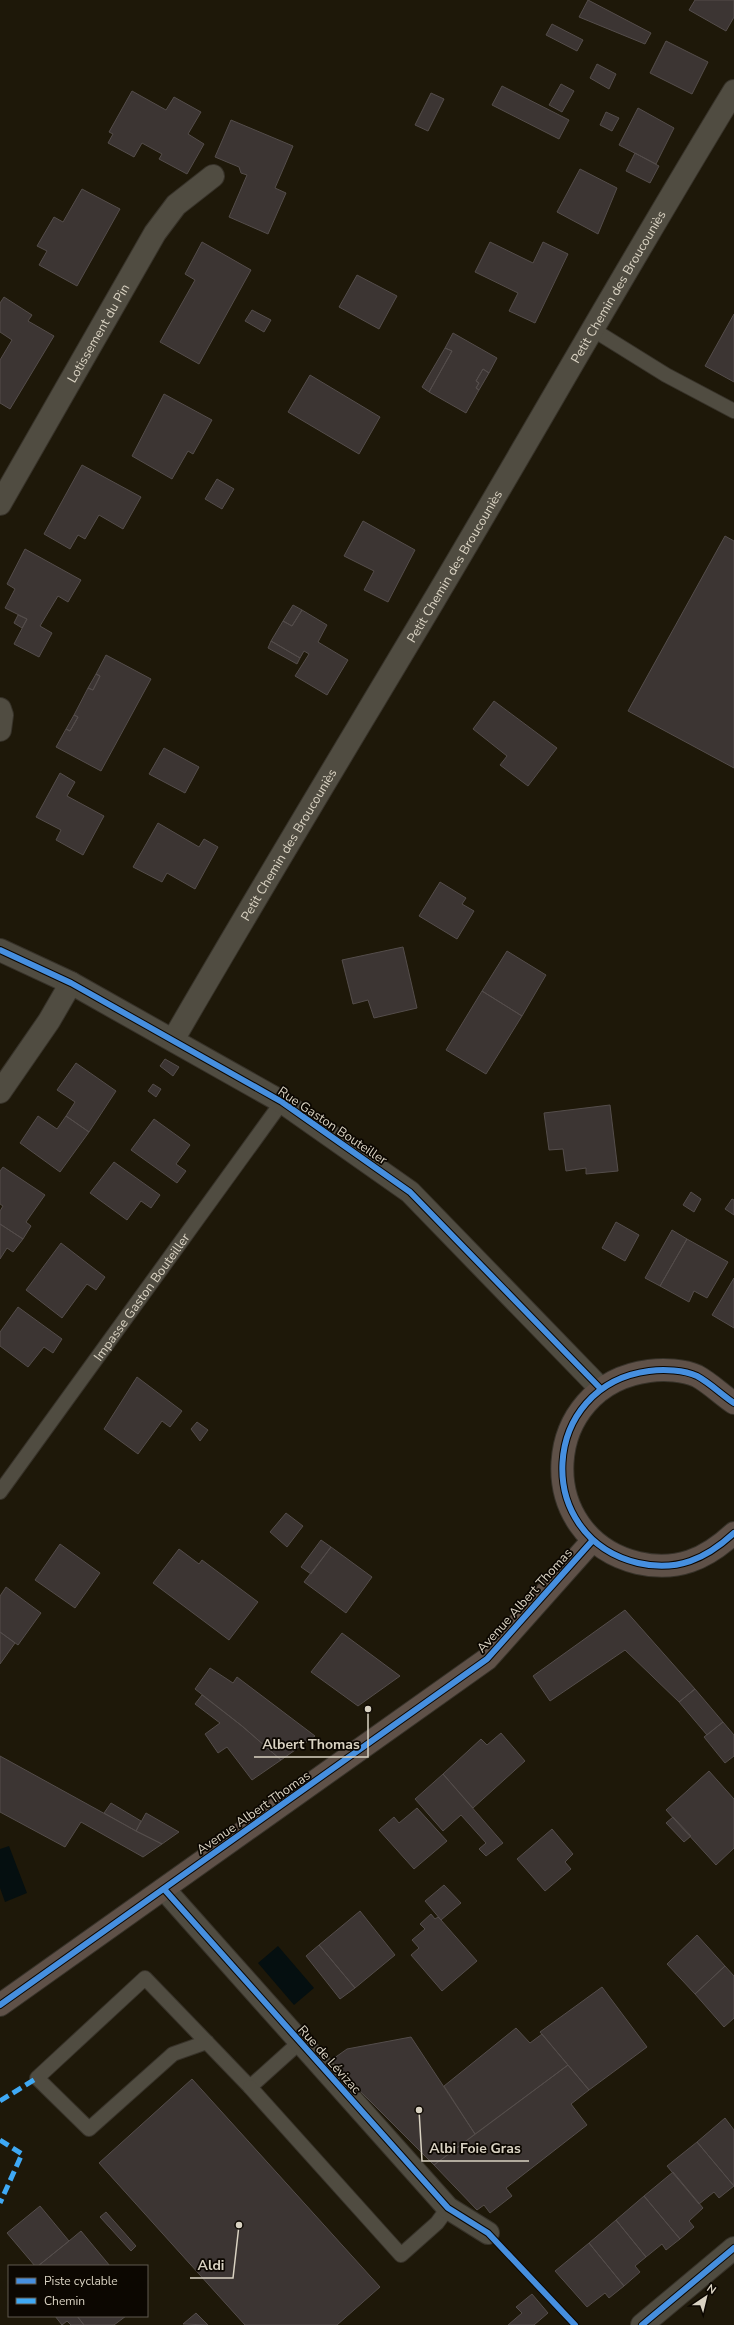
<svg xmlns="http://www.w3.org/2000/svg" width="734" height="2325" viewBox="0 0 734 2325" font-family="'Nunito Sans',sans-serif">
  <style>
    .water { fill: #050f10 }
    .building { fill: #3c3533; stroke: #544d4b }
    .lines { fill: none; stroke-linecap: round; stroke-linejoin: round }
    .service-casing { stroke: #373229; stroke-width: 16 }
    .minor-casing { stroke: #373229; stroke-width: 24 }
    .primary-casing { stroke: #373229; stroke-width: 24 }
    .service { stroke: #504c41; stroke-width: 14 }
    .minor { stroke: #504c41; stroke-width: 22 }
    .primary { stroke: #5f5148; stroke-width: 22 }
    .quiet { stroke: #3fa9f5; stroke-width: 5; stroke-dasharray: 10 5; stroke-linecap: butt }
    .cycleway-casing { stroke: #0c0701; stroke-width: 8 }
    .cycleway { stroke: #468fdf; stroke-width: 6 }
    .labels { text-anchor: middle; stroke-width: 3.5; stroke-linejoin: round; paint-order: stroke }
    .street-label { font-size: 13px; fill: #d9d2c2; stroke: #0c0701 }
    .leader { fill: none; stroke: #d9d2c2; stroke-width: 1.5 }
    .callout-dot { fill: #d9d2c2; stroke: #0c0701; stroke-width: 1.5 }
    .callout-label { font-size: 14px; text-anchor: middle; font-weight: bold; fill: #d9d2c2; stroke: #0c0701; stroke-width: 3.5; stroke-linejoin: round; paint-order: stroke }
  </style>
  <rect width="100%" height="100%" fill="#1e1809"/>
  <path class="water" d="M9,1846L27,1893L5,1902L0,1888V1849Z
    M278,1946L314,1988L294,2005L258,1963Z"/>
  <path class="building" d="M588,0L651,33L645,44L579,17Z
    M695,0H734V17L726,31L689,10Z
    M552,24L583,40L577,51L546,35Z
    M666,41L708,62L692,94L650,73Z
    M597,64L616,74L609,89L590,78Z
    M561,84L574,91L562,112L549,105Z
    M502,86L569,120L559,139L492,105Z
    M132,91L166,110L174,97L201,112L188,134L204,144L187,174L159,159L162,154L142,143L134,157L108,143L113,134L109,132Z
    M431,93L444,99L428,131L415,125Z
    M638,108L674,128L656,164L619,145Z
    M606,112L619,118L612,131L600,125Z
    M231,120L293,146L275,188L286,193L268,234L229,217L247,175L241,173L239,167L215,157Z
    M635,153L659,166L650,183L626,171Z
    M580,169L617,188L598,234L557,212Z
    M82,189L120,209L77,286L39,265L47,251L37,246L54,217L63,222Z
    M202,242L251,270L199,364L160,342L195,280L185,274Z
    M490,242L533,263L543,242L568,254L535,323L509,311L518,293L475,272Z
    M357,275L397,296L379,329L339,307Z
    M4,297L32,315L28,321L54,336L10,409L0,403V360L12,340L0,332V303Z
    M252,310L271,320L264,332L245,321Z
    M734,314V382L705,366Z
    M453,333L497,358L489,373L483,369L476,381L479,383L476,388L479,390L466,413L429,392L452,351L445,348Z
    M445,348L452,351L429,392L422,387Z
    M483,369L489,373L479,390L476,388L479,383L476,381Z
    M310,375L380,417L359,454L288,412Z
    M164,394L212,420L193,454L188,451L172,479L132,456Z
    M82,465L141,497L123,529L99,515L85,539L78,535L70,549L44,534Z
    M217,479L234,489L222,509L205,499Z
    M363,521L415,550L388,602L364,590L374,571L344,556Z
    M725,536L734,541V768L628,711Z
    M25,549L81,580L68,602L58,596L40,626L52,633L39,657L14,644L27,619L5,608L15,589L7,584Z
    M293,605L302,610L292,626L283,621Z
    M302,610L327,625L318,642L348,660L327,695L295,676L309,654L304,651L300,658L271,641L283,621L292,626Z
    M18,615L27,619L22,628L14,623Z
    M271,641L300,658L297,664L268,648Z
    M106,655L151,679L101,771L56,747L66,729L70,731L78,717L74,715L88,688L93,690L100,676L96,674Z
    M96,674L100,676L93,690L88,688Z
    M494,701L557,748L528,786L500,765L507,756L473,729Z
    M74,715L78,717L70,731L66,729Z
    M164,748L199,767L185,793L149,774Z
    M60,773L75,782L67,796L104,816L83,855L56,840L61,830L36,817Z
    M158,823L199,847L204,839L218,847L195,889L167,873L162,882L133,867Z
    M440,882L466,898L462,904L474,911L457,939L419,916Z
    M403,947L417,1008L374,1018L368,1000L353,1004L342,960Z
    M507,951L546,975L522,1016L482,991Z
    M482,991L522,1016L486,1074L446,1050Z
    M165,1059L179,1067L173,1076L160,1066Z
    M76,1063L116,1091L89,1132L66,1116L75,1102L57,1090Z
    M153,1084L161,1089L156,1097L148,1091Z
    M610,1105L618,1171L586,1174V1168L566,1171L563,1149L549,1150L544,1113Z
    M38,1116L57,1129L66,1116L89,1132L60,1172L20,1143Z
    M154,1119L190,1145L176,1164L186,1171L177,1183L131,1150Z
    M114,1162L160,1195L151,1208L141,1201L127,1220L90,1193Z
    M3,1167L45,1195L26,1222L31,1226L23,1239L0,1224V1211L3,1206L0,1204V1171Z
    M691,1192L701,1199L694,1212L683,1205Z
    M732,1199L734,1200V1215L725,1209Z
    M616,1222L639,1235L625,1261L602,1248Z
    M0,1224L23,1239L13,1252L7,1248L0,1259Z
    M672,1230L687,1239L660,1286L645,1278Z
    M687,1239L728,1262L707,1298L694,1291L689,1302L660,1286Z
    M61,1243L105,1277L96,1290L87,1284L62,1318L26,1290Z
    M734,1278V1328L712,1315Z
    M18,1307L62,1339L53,1353L44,1347L28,1367L0,1346V1332Z
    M137,1377L182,1411L170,1427L162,1421L138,1454L104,1429Z
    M197,1422L208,1430L200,1441L191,1429Z
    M286,1513L303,1526L287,1547L270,1532Z
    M321,1540L331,1547L311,1574L301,1567Z
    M60,1544L100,1573L75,1608L35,1580Z
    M331,1547L372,1577L346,1613L304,1582Z
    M179,1549L199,1564L202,1560L258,1602L229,1640L153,1583Z
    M6,1587L41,1613L18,1645L0,1632V1596Z
    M625,1610L695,1689L679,1702L625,1650L550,1701L533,1676Z
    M0,1632L15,1643L0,1664Z
    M342,1633L400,1676L358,1706L311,1672Z
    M210,1668L233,1683L237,1677L315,1736L281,1760L242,1726L195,1689Z
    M695,1689L723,1722L707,1735L679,1702Z
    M202,1695L242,1726L281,1760L252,1780L227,1747L218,1753L205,1734L220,1723L195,1704Z
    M723,1722L734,1735V1756L725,1763L704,1737Z
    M501,1733L525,1761L473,1808L443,1774L481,1739L487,1745Z
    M0,1756L136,1831L162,1844L143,1857L81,1822L65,1847L0,1812Z
    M709,1771L734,1799V1848L716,1865L666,1810Z
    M443,1774L503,1843L486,1856L479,1849L486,1843L461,1815L443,1831L415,1799Z
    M111,1803L141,1821L136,1831L104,1813Z
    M417,1808L447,1841L414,1869L379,1830L394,1817L399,1823Z
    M146,1813L179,1832L162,1844L136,1831Z
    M673,1817L691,1836L684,1842L666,1823Z
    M552,1829L573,1854L565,1862L571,1869L545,1891L517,1859Z
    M444,1885L461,1903L441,1920L425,1901Z
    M360,1911L395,1955L355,1988L319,1945Z
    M431,1914L435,1919L438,1917L441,1920L477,1961L442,1991L411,1955L419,1948L412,1940L425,1929L420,1924Z
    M697,1935L725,1966L695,1994L667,1964Z
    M319,1945L355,1988L340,1999L306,1956Z
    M725,1966L734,1976V2018L724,2027L695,1994Z
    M602,1987L647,2047L589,2090L540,2032Z
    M516,2028L530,2043L542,2034L568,2065L475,2134L444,2086Z
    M411,2037L475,2134L434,2165L330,2061L347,2049Z
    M568,2065L589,2090L571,2104L587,2125L506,2188L512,2196L490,2213L484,2205L477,2210L434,2165Z
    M192,2079L380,2287L337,2325H245L99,2163Z
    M725,2118L734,2130V2186L697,2142Z
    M697,2142L734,2186L719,2198L714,2192L699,2204L667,2166Z
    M673,2172L703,2208L689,2221L694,2227L680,2239L644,2196Z
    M644,2196L680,2239L666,2250L662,2244L646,2257L616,2220Z
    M40,2206L69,2241L38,2266H35L7,2233Z
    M106,2212L136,2246L131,2251L100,2217Z
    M616,2220L646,2257L635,2266L640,2272L624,2286L589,2243Z
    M81,2231L110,2266H38L69,2241Z
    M589,2243L624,2286L609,2298L605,2293L587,2307L555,2271Z
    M532,2294L548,2313L534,2325H508L522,2313L516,2307Z
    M196,2313L208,2325L183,2324Z
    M55,2316H77L84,2325H71L67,2321L62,2325Z
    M77,2316H126L114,2325H84Z"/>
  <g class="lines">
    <defs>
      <g id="service">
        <path d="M592,329L666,375L734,411"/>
        <path id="s1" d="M0,1492L282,1102"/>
        <path d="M207,2042L173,2054L89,2129L37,2078L145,1978L250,2087L300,2042"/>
        <path d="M250,2087L401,2255L437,2223L448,2208"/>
      </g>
      <g id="minor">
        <path id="s2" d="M0,504L155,233L176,205L213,176"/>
        <path d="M0,709L2,715L0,730"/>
        <path d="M0,950L71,983L282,1102L410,1192L601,1389"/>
        <path id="s3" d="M173,1040C258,893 346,748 433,602C534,432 631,260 734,91"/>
        <path d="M0,1092L49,1021L71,983"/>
        <path d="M164,1889L448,2208L488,2233"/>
        <path d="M642,2325L734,2248"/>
      </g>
      <path id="primary" d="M734,1403C722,1395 710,1383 697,1376C684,1370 664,1369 649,1371C540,1385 531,1537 638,1563C677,1572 706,1559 734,1533
        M0,2005L487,1659L593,1540"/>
    </defs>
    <use href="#service" class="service-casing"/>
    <use href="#minor" class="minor-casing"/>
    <use href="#primary" class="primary-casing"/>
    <use href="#service" class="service"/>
    <use href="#minor" class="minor"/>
    <use href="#primary" class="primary"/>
    <path class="quiet" d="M0,2101L37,2078
      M0,2140L22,2154L0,2203"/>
    <defs>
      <path id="cycleway" d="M0,950L71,983L282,1102L410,1192L601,1389
        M734,1403C722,1395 710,1383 697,1376C684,1370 664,1369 649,1371C540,1385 531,1537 638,1563C677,1572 706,1559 734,1533
        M164,1889L448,2208L488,2233L575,2325
        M0,2005L487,1659L593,1540
        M642,2325L734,2248"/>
    </defs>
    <use href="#cycleway" class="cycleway-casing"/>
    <use href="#cycleway" class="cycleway"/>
  </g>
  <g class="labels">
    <g class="street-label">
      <text dy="5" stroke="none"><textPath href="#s3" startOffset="875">Petit Chemin des Broucouniès</textPath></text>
      <text dy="5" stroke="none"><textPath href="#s2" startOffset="197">Lotissement du Pin</textPath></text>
      <text dy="5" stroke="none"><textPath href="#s3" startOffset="551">Petit Chemin des Broucouniès</textPath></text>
      <text dy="5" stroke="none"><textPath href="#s3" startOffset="227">Petit Chemin des Broucouniès</textPath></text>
      <text transform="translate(333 1125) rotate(34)" y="5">Rue Gaston Bouteiller</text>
      <text dy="5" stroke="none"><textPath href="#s1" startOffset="241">Impasse Gaston Bouteiller</textPath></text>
      <text transform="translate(524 1600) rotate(-48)" y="5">Avenue Albert Thomas</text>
      <text transform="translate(253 1812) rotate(-35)" y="5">Avenue Albert Thomas</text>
      <text transform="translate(330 2059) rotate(48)" y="5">Rue de Lévizac</text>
    </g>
  </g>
  <path class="leader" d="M368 1709L368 1757H254M419 2110L422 2161H529M239 2225L233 2278H190"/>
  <g class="callout-dot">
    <circle cx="368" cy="1709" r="4"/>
    <circle cx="419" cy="2110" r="4"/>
    <circle cx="239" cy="2225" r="4"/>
  </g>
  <g class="callout-label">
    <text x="311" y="1749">Albert Thomas</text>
    <text x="475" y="2153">Albi Foie Gras</text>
    <text x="211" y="2270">Aldi</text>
  </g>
  <rect x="8" y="2265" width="140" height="52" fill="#0c0701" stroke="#5e584e"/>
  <rect x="16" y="2278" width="20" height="6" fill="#468fdf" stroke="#5e584e"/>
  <text x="44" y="2285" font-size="12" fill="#d9d2c2">Piste cyclable</text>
  <rect x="16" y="2298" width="20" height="6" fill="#3fa9f5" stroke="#5e584e"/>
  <text x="44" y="2305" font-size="12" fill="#d9d2c2">Chemin</text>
  <g transform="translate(706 2297) rotate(35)" stroke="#0c0701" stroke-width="3" paint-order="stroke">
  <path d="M0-3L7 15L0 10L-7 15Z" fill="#d9d2c2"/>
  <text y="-6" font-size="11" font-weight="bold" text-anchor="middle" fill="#d9d2c2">N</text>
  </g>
</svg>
